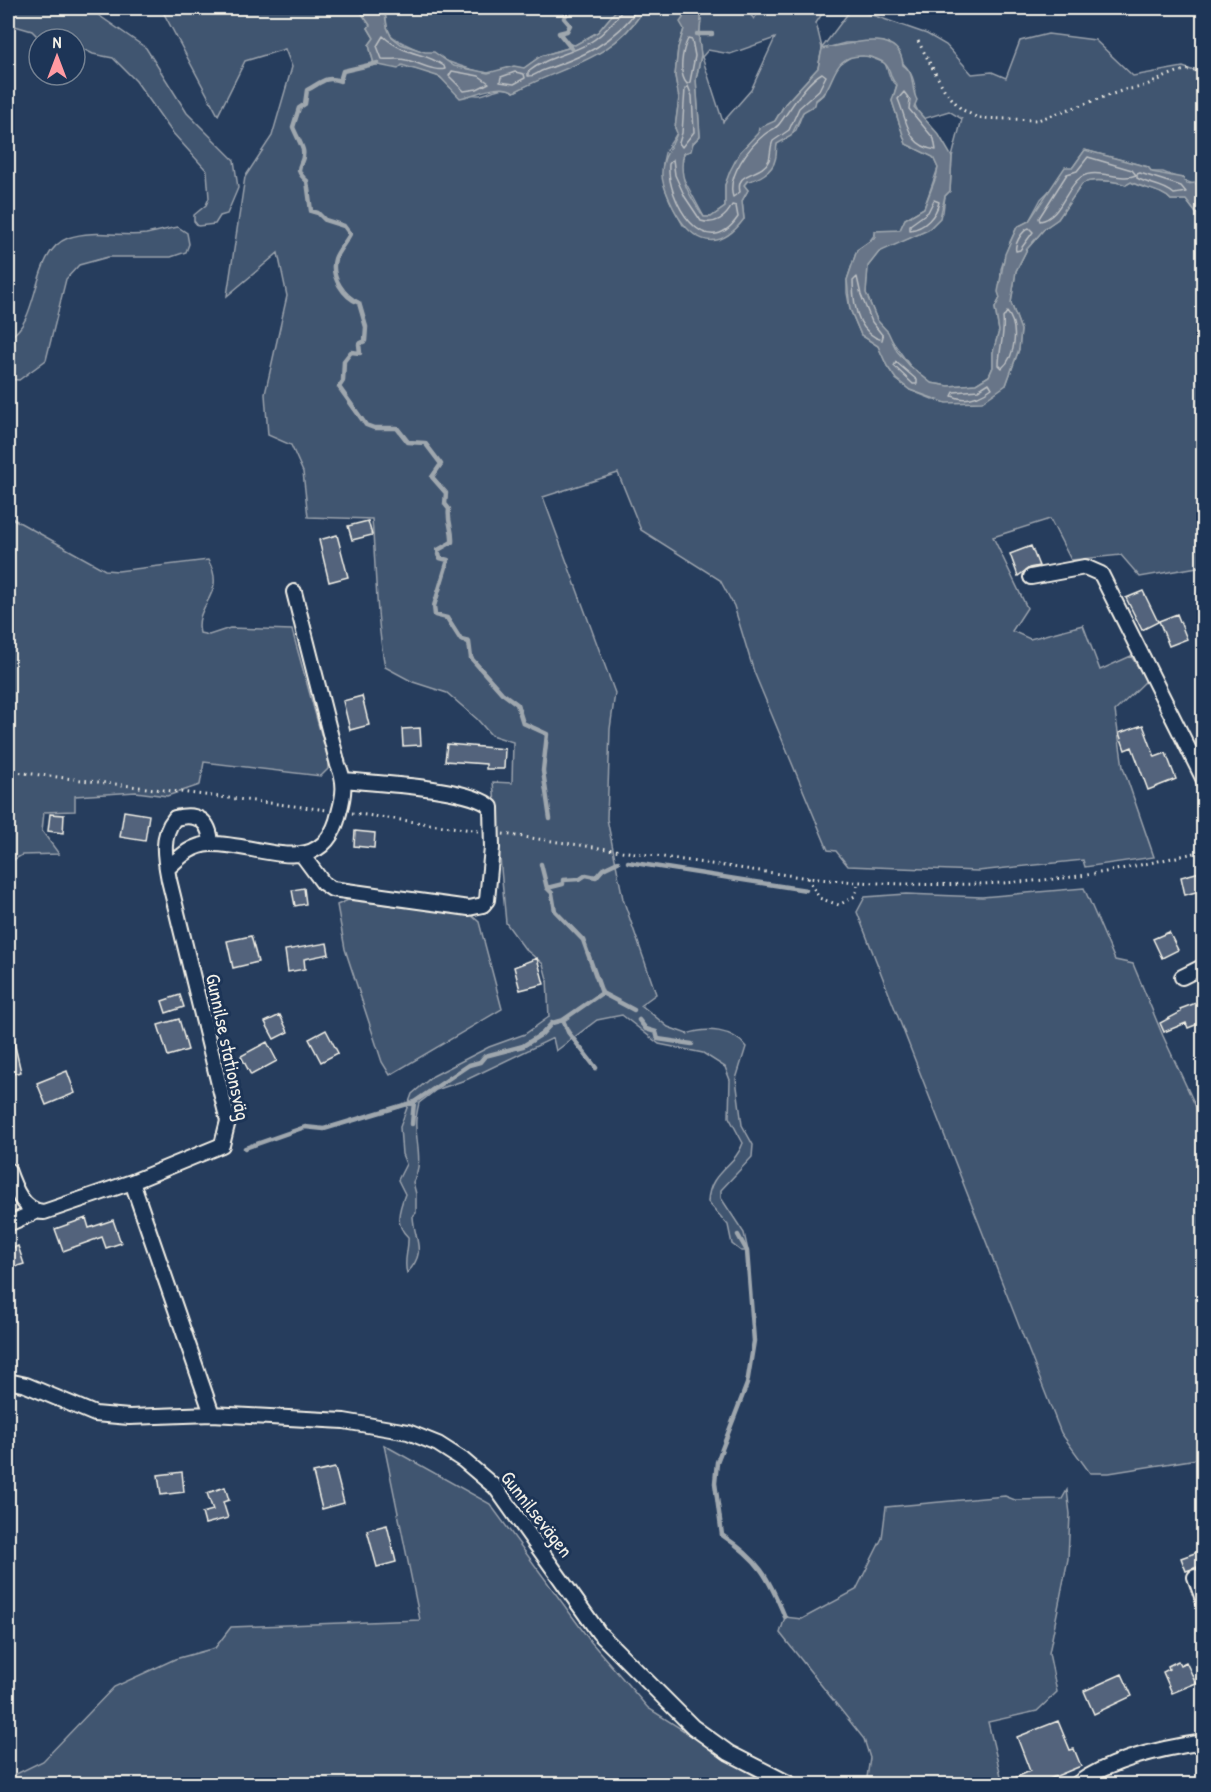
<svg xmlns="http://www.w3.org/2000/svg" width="1211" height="1792" viewBox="0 0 1211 1792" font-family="'Patrick Hand',sans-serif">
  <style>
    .green { fill: #40546f; stroke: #9aa2ac; stroke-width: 1.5; fill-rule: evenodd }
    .water { fill: #677588; stroke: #9fa7ae; stroke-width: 1.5 }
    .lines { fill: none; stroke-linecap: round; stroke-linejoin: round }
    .shore { stroke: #bcbfc2; stroke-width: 1.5 }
    .stream { stroke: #9fa7ae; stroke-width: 4.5 }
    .building { fill: #52647b; stroke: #f4f1e8; stroke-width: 1.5 }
    .minor-casing { stroke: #f4f1e8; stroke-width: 18 }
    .path { stroke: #f4f1e8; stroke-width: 3; stroke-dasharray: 1.5 4.5; stroke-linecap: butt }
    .minor { stroke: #1d3557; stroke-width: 14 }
    .labels { text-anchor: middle; stroke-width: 6; stroke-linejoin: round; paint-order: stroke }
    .street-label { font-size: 20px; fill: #f4f1e8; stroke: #1d3557 }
  </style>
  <rect width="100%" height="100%" fill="#263d5d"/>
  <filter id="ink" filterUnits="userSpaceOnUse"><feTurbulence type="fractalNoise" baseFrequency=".0167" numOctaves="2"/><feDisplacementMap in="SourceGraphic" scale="12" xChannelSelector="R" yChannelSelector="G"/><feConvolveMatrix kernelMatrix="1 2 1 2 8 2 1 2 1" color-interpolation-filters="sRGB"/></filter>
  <g filter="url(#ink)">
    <path class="green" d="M8,8H88L146,48L187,113L234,160L238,188L227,214L220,216L215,224L198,226L194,221V215L206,205L209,198L207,171L172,132L136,81L113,58L93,54L75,45V39H68L62,32L51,36H37L32,31L8,24Z
      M161,8H358L370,25L368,28L374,38L369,45L374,64C397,68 421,66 441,78C453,84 464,96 479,95C491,94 501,83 514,92C566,63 610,63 645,8H682L684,29L678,48L675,76L679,98L675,128L677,132C674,140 668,145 665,153C657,180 670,202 683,225L744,219L742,201L748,190L744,185L775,152L777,144L796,130L803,112L825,93L832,71L838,65L852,56H867L885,63L891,80L897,84L892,101L906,144L933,157L938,168L924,208L905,219L900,230L875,234L869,242L857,250L847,280V293L850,309L861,335L878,346L887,366L896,379L910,390L932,399L1006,385L1019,349L1021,330L1011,303L1016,271L1027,249L1045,228L1058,219L1082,184C1091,178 1117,181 1126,185L1131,182C1144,189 1161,189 1171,200H1186L1196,213L1203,214V566L1140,577L1121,555L1071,560L1050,519L993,537L1027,608L1012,631L1030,639L1083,625L1100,670L1131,656L1147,680L1115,711L1123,767L1154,857L1085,867L1083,860L978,871L848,866L836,851L828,850L754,672L734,606L720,580L641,530L618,473L543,497L615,693L610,729L607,819L623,899L656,994L641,1005L668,1027L687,1034C706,1027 733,1029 746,1047L736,1079L742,1125L753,1145L752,1157L721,1190V1198L744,1233L748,1251H741L732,1244L728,1225L708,1202C709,1171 735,1167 743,1143L729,1117L730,1080L725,1067L703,1053L659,1044L622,1015L597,1020L556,1051L553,1038L468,1079L436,1090L419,1103C417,1111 415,1120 416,1128C417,1148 423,1163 413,1182L416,1194V1213L413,1216C414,1241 428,1251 407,1273C403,1261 409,1250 408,1237C394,1224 399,1210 405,1194L398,1180L406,1164L402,1154L400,1127L412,1094L433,1076L489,1047L525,1034L549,1017L547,979L543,964L525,949L506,923L493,782L512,783L513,742L491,735L477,719L447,693L413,682L385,667C376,618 376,569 372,519L308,517L303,472L291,445L268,435L265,394L287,296L278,253L227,296L245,177L272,136L292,67L285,49L245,61L218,115Z
      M384,8H618L598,32L575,45L570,44L568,48L541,56L524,68C510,65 501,75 488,73C473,72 398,45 390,34C385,26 387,16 384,8Z
      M702,8H745L754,19L761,8H826L816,23L822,48L852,8L927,34L946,45L972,74L992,72L1006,78L1020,41L1048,34L1095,40L1133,76L1183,67L1203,74V188L1163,172H1152L1148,167L1085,150L1073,167L1041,199L1029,221L1017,227L1010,242L1001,269L1000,298L995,308L999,331L993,352V367L989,376L976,384L949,386L931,383L910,366L877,320L866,293L868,266L879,252L897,242L910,238L943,212L945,196L950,191L952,157L962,119L949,111L923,119C907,98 919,96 913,79C909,66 893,54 884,42L845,43L822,49L818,68L785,104L775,121L740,152L725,185V207L711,217H704L680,172L684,153L700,136L696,79L701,56L699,40ZM775,38L751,90L723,122L702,57L708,50L730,54Z
      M178,227L187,233L189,244L186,252L171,257H108L79,265L66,279L46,360L19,380L8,379V338C41,323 30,252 68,238C94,229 120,237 146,234C156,232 167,229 178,227Z
      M8,516L105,570L118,571L208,560C228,595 193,604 200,633L209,635L230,628L292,630L328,759V769L321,776L204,762L200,785L167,796L136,792L75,796V811L44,812L42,831L59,854L22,855L8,863Z
      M1084,888L1115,960L1133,964L1163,1036L1203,1122V1458L1109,1473H1090L1061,1433L857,912L865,897L906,894L982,897Z
      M348,900L471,915L479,922L502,1009L390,1075L382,1062L345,949L337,905Z
      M384,1445L490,1504L591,1642L648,1708L760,1779L759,1784H8V1778L43,1761L114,1687L175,1659L215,1648L231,1627L420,1620Z
      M1067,1490L1070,1514L1068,1559L1049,1653L1057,1692L1037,1711L988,1722L1003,1784H866L870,1758L864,1739L780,1633L785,1617L802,1619L856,1590L882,1538L886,1507L1005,1496L1015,1500L1062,1499Z"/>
    <path class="water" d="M358,8H384L387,27L391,36L401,44L425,52H434L454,66L488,73L514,66L524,68L541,56L568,48L570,44L575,45L598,32L618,8H645C610,63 566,64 514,92C500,82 476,95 460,98L440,77L402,65L398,69L374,64L369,45L374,38L368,28L370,25Z
      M682,8H702L699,40L701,55L696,79L700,136L693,143L691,151L684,153C677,177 690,197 704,217H711L725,207V185L730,171L740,152L758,133L759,128L775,121L785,104L818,68L822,49C845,45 900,26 903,65C916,73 910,88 917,100L914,107L939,135L952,157L950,191L945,196L940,218L928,230L879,252L868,266L866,293L877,320L888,332L897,351L910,366L931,383L949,386L976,384L989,376L993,367V352L999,331L995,308L1000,298L998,292L1005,254L1017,227L1029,221L1065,167H1073L1085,150L1148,167L1152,172L1183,178L1187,184L1195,183L1203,188V214L1196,213L1186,200H1171C1162,190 1144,189 1131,182L1126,185C1117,181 1091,178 1082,184L1058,219L1045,228L1027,249L1016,271L1011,303L1021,330L1019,349L1006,385L982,402L946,403L910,390L896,379L887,366L878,346L861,335L850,309L847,280L857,250L875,237V231L900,230L905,219L924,208L936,177L938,168L933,157L906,144L892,101L897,85C889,79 892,71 886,65C882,60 870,56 864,56C828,54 838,87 816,100L815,105L803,112L791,136L777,144C776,149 777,155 775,160C773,171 758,180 747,181L744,185L748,190L742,201L744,219C715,258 687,239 670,201C667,193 662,184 662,175C661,157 672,148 677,133L675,128L679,98L675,76L678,48L684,29L680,22L683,18Z"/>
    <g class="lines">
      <path class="shore" d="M622,8C621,14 617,18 612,23C585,56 556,50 528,72V76C535,77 537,72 544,70C582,57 615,43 638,8
        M383,36C406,57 424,51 444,66L445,69C434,72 418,62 406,60C398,58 391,60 382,59L377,46Z
        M688,39L692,40L695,56L690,82L687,84C678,74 682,51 688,39Z
        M452,71L479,76L489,83L477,89L464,91L449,76Z
        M515,72L524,74L525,78L514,84L500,82L501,77Z
        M822,73L826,76L819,90L799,108L789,130L773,141C770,147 771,154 769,160C762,177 735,170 740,192L733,197C726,176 750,146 765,134C770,130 776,129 780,123C792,107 805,83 822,73Z
        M688,86L692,96L694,132L682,147L679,143L682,133L685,89Z
        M904,92L910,100L909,109L934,139L936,150C907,146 908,123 898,99Z
        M1088,157L1132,170L1136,175C1120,182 1097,167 1081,177C1065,188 1061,218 1040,221L1039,218L1067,174L1077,171Z
        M673,159L675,175L685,197L701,221C715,225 726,218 732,205L736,206L738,217C705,266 666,199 669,164Z
        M1140,173L1181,186L1186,192L1174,194C1163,184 1149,185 1137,178V174Z
        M934,200L939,202C936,216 925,228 910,230V225L928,212Z
        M1029,228L1033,232L1020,250L1016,251C1014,244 1022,231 1029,228Z
        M857,277L861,295L872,322L883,336L882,340C857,333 853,304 853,281Z
        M1007,312C1019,326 1016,356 1002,368L999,365C999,349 1005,335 1003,318Z
        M896,362L917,380V384H913L894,366Z
        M989,383L992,388C980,397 966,402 952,396L954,392L978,390Z"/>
      <path class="stream" d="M570,8L564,18L570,25L567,31L559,33L572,49
        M697,34H712
        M378,63L343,71L340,81C325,75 320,84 307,90L305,104L299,108L293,127C296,135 301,143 303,150C306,166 290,166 307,181L311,211L318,213L325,220L344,226L350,234C346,242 337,252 335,259C330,277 344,297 359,303L366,327L365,341L359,344L360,353L351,352L344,361L343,381L339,387L366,425L374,428H397L408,442L425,443L441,464L432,477L446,493L445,504L449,509C447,522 453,529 452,542L438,550L440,558L448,560L434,606L435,615L447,618L461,640L469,642L471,658L502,693L517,704L523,723L547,734L543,771L550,819
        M628,862L806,890
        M541,864L547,888L552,893L555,911L583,940L602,993L634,1010
        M547,888L563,884V880L580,879L586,875L596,877L603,869L618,862
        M563,1020L568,1032L596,1068
        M639,1020L646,1029L656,1032L658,1039L692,1044
        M412,1124L414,1102
        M245,1148L305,1127L324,1129L414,1102L469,1065L480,1062L485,1056L523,1046L542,1034L552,1023L563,1020L602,993
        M738,1235L747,1251L754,1341L747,1384L717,1462L715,1483L722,1535C759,1560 768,1576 785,1617"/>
    </g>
    <path class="building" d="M368,521L372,535L352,540L348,526Z
      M337,535L348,577L329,582L319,540Z
      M1031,546L1039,566L1029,568L1018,576L1010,554Z
      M1143,591L1158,622L1142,630L1126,598Z
      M1177,614L1187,639L1169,646L1159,621Z
      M362,696L369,725L350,730L343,701Z
      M1143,725L1155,757L1166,753L1176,779L1148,790L1132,747L1125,750L1119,733Z
      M420,728L421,745L403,746L402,729Z
      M447,744L505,749L504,769H486V764L445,761Z
      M124,811L149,815L145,841L120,837Z
      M50,814L64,815L63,833L48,831Z
      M355,831L375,833L374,848L354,846Z
      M1200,872L1203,890L1185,895L1181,877Z
      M304,888L306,904L295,906L292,890Z
      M1169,932L1178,950L1162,958L1153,939Z
      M251,936L258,962L233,968L227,941Z
      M327,943L329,954L304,959L305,969L288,972L285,950Z
      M537,958L544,984L520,990L514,967Z
      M180,995L184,1007L166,1013L162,1001Z
      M1201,1001L1203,1022L1188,1028L1186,1023L1164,1032L1160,1023L1181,1012L1180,1009Z
      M280,1015L288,1032L274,1039L265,1022Z
      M179,1019L188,1050L168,1056L158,1025Z
      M326,1030L338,1053L321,1062L309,1039Z
      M12,1033L21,1072L8,1075V1034Z
      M267,1042L277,1061L251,1075L241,1056Z
      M67,1071L75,1093L46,1105L37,1083Z
      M86,1218L89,1228L113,1220L121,1243L106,1248L102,1237L63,1251L55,1229Z
      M18,1246L24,1264L8,1269V1250Z
      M335,1468L344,1503L322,1509L313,1473Z
      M182,1472L184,1492L161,1495L158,1475Z
      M225,1487L229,1500L223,1502L228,1518L205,1524L202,1513L213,1510L207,1493Z
      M387,1525L396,1562L377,1567L367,1530Z
      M1203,1550V1565L1186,1571L1181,1558Z
      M1178,1661L1180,1665L1186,1662L1196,1683L1172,1693L1163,1672L1169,1669L1168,1666Z
      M1122,1674L1132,1696L1094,1714L1084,1691Z
      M1058,1721L1070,1750L1074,1749L1081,1766L1035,1785H999L1030,1771L1017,1737Z"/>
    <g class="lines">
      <defs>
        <path id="minor" d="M1031,577L1085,567L1101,574L1204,780
          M303,856L323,883L332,889L469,908L483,905L487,900L492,848L491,807C470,787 378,784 345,780
          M167,869C180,857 191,845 210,844C258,842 323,884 339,813C344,795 346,782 338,765L294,592
          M1182,977L1204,966
          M8,1170C14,1187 23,1212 44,1212L132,1182L222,1145L228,1121L169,880C165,859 160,836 175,818C198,812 210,821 211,844
          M132,1182L212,1414
          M8,1224L35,1212
          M8,1381L26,1385L95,1414L129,1417L212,1414L344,1421L408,1432L438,1444L463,1460L496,1488L599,1633L693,1727L729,1753L790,1784
          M1195,1577L1204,1602
          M1077,1784C1111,1759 1162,1748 1204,1742"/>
      </defs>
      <use href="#minor" class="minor-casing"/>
      <path class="path" d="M918,41L945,91L961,109L978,118L1038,120L1127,89C1154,89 1175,63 1204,71
        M8,771L327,810
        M352,813L479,831
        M503,834L808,878C900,887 1014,888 1105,872C1138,866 1171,858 1204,851
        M808,878L819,898L839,905L855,896L859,881"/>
      <use href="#minor" class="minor"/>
    </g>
  </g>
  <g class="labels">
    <g class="street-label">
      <text transform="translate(228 1047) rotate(78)" y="7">Gunnilse stationsväg</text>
      <text transform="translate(537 1514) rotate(52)" y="7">Gunnilsevägen</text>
    </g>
  </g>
  <rect width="1211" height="1792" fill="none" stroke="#1d3557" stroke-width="30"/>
  <rect x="15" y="15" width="1181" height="1762" fill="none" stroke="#f4f1e8" stroke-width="2" filter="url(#ink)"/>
  <g transform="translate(57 57)"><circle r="28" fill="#1d3557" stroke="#738091" stroke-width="1.5"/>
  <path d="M0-4.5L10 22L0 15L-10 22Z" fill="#ff9aa2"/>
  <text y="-9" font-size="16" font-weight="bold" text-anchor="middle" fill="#f4f1e8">N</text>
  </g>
</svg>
